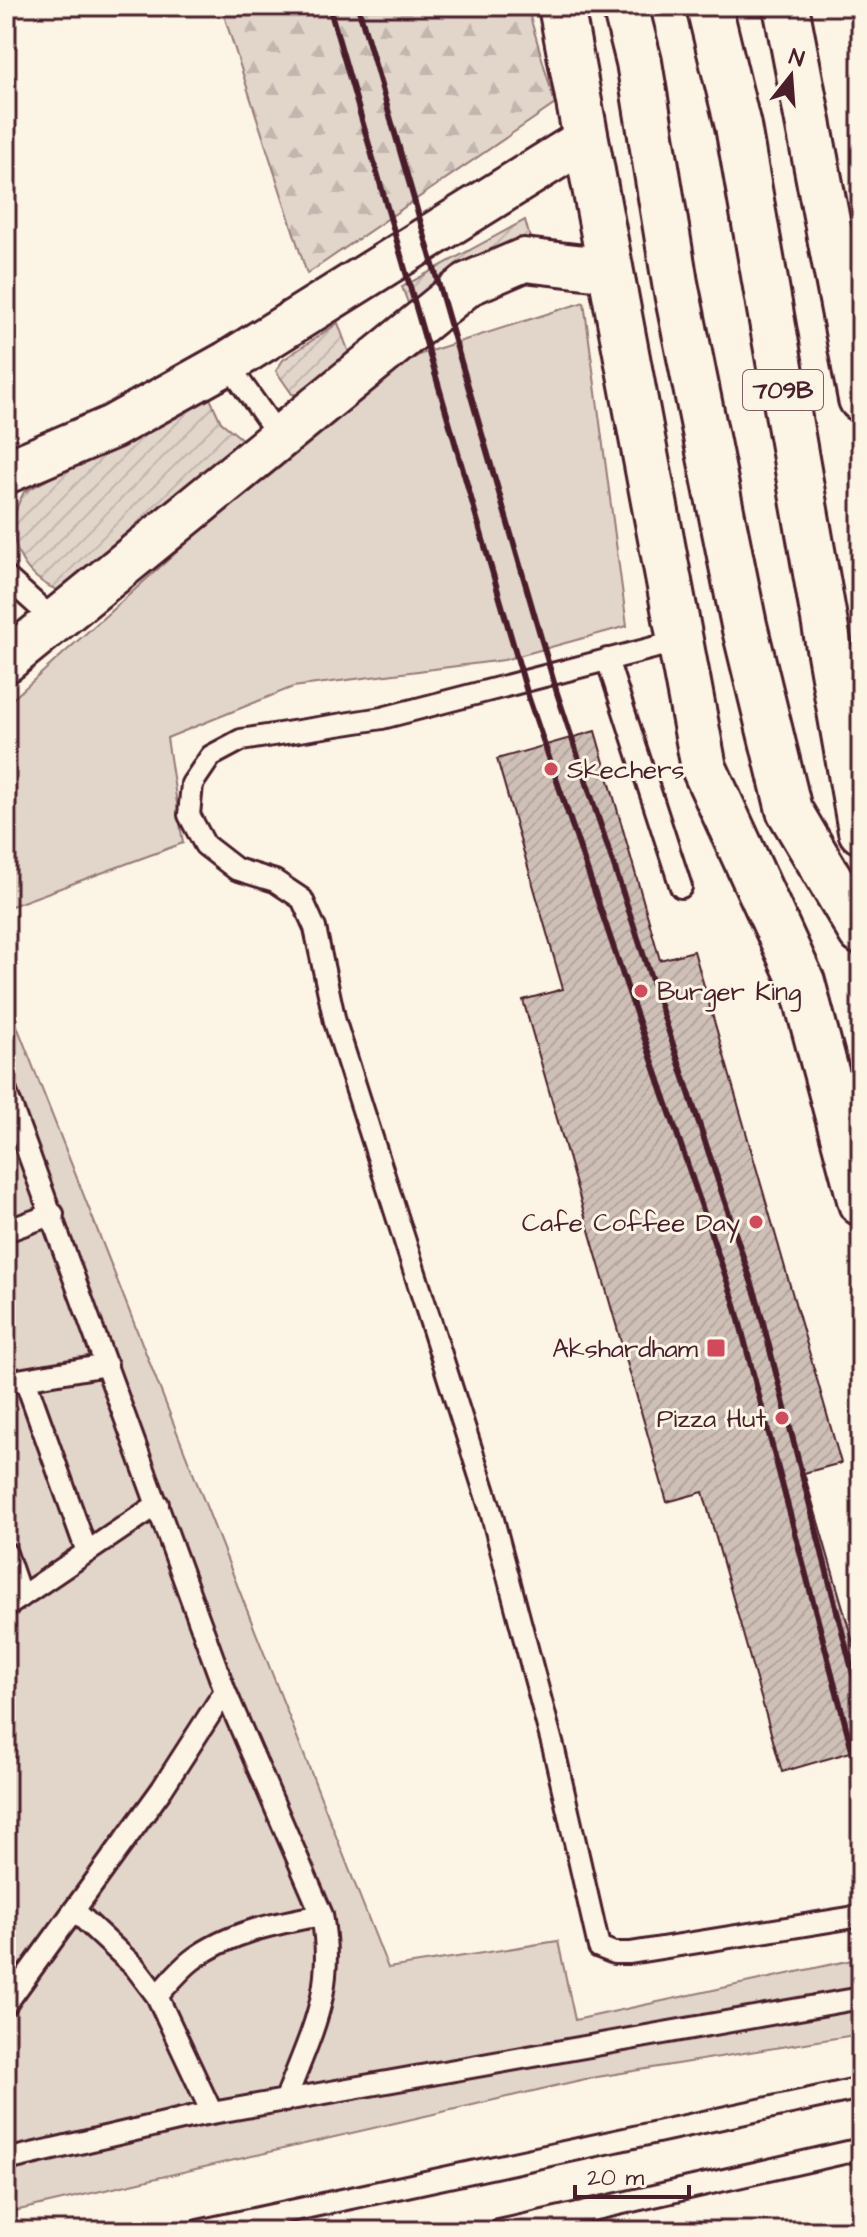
<svg xmlns="http://www.w3.org/2000/svg" width="867" height="2237" viewBox="0 0 867 2237" font-family="'Architects Daughter',sans-serif">
  <style>
    .green { fill: #e2d5ca; stroke: #967a7a; stroke-width: 2 }
    .forest { fill: url(#forest-firs); stroke: #967a7a; stroke-width: 2 }
    .garden { fill: url(#garden-furrows); stroke: #967a7a; stroke-width: 2 }
    .building { fill: url(#building-hatch); stroke: #4a1f2b; stroke-width: 2 }
    .lines { fill: none; stroke-linecap: round; stroke-linejoin: round }
    .lane-casing { stroke: #4a1f2b; stroke-width: 26 }
    .street-casing { stroke: #4a1f2b; stroke-width: 48 }
    .secondary-casing { stroke: #4a1f2b; stroke-width: 50 }
    .highway-casing { stroke: #4a1f2b; stroke-width: 50 }
    .lane { stroke: #fcf5e5; stroke-width: 20 }
    .street { stroke: #fcf5e5; stroke-width: 42 }
    .secondary { stroke: #fcf5e5; stroke-width: 44 }
    .highway { stroke: #fcf5e5; stroke-width: 44 }
    .rail { stroke: #4a1f2b; stroke-width: 6 }
    .poi-dot { fill: #d1495b; stroke: #fcf5e5; stroke-width: 3 }
    .labels { text-anchor: middle; stroke-width: 6; stroke-linejoin: round; paint-order: stroke }
    .shield { fill: #fcf5e5; stroke: #7f5f63; stroke-width: 2 }
    .shield-label { font-size: 24px; font-weight: bold; fill: #4a1f2b }
    .poi-label { font-size: 26px; fill: #4a1f2b; stroke: #fcf5e5; text-anchor: end }
  </style>
  <defs>
    <pattern id="forest-firs" width="22" height="20" patternUnits="userSpaceOnUse" patternTransform="scale(2)"><rect width="22" height="20" fill="#e2d5ca"/><path d="M5 1l3.5 6h-7zM16 11l3.5 6h-7z" fill="#c3b6ae"/></pattern>
    <pattern id="garden-furrows" width="10" height="10" patternUnits="userSpaceOnUse" patternTransform="scale(2)"><rect width="10" height="10" fill="#e2d5ca"/><path d="M-1 1l2-2M0 10L10 0M9 11l2-2" fill="none" stroke="#c3b6ae"/></pattern>
    <pattern id="building-hatch" width="6" height="6" patternUnits="userSpaceOnUse" patternTransform="scale(2)"><rect width="6" height="6" fill="#cfc0b7"/><path d="M-1 1l2-2M0 6l6-6M5 7l2-2" fill="none" stroke="#b3a59e"/></pattern>
  </defs>
  <rect width="100%" height="100%" fill="#fcf5e5"/>
  <filter id="ink" filterUnits="userSpaceOnUse"><feTurbulence type="fractalNoise" baseFrequency=".0125" numOctaves="2"/><feDisplacementMap in="SourceGraphic" scale="16" xChannelSelector="R" yChannelSelector="G"/><feConvolveMatrix kernelMatrix="1 2 1 2 8 2 1 2 1" color-interpolation-filters="sRGB"/></filter>
  <g filter="url(#ink)">
    <path class="green" d="M584,302L627,626L504,660L293,687L167,738L183,843L6,908V705L361,387L421,354Z
      M6,998L388,1968L558,1941L575,2020L861,1958V2034L585,2079L6,2213Z"/>
    <path class="forest" d="M221,6H527L555,104L307,274Z"/>
    <path class="garden" d="M525,220L540,274L416,324L402,287Z
      M338,323L349,353L308,395L292,394L276,371L283,360Z
      M208,394L221,422L248,444L65,593C19,579 0,533 24,492Z"/>
    <path class="building" d="M595,731L660,960L694,951L841,1463L804,1473L861,1670V1749L782,1772L703,1492L667,1502L523,1000L563,989L497,759Z"/>
    <g class="lines">
      <defs>
        <path id="lane" d="M227,363L281,439
          M6,577L56,622
          M680,641L382,718L241,740L211,756L192,784L189,815L205,845L236,869L275,881L302,899L315,928L335,1022L490,1508L554,1750L599,1947L614,1953H630L861,1916
          M607,659L681,887
          M6,1092L225,1691L162,1789L6,2004
          M6,1231L53,1214
          M25,1379L87,1552
          M6,1382L107,1365
          M6,1553L21,1597
          M6,1607L158,1504
          M74,1910L135,1967L157,1996L212,2113
          M157,1996C168,1984 179,1970 192,1960C229,1932 277,1923 322,1915L225,1691
          M285,2101C311,2032 336,1991 322,1915
          M6,2160L195,2116L861,1998
          M198,2231L861,2088
          M499,2231L861,2149"/>
        <path id="street" d="M6,472L112,427L227,363L586,139
          M6,661L468,284L524,260L611,270"/>
        <path id="secondary" d="M561,6L704,768L802,982L861,1203
          M625,6L639,62L675,283L744,625L789,810L861,932"/>
        <path id="highway" d="M709,6L738,126L861,831
          M786,6L861,399
          M837,1111L861,1108"/>
      </defs>
      <use href="#lane" class="lane-casing"/>
      <use href="#street" class="street-casing"/>
      <use href="#secondary" class="secondary-casing"/>
      <use href="#highway" class="highway-casing"/>
      <use href="#lane" class="lane"/>
      <use href="#street" class="street"/>
      <use href="#secondary" class="secondary"/>
      <use href="#highway" class="highway"/>
      <path class="rail" d="M329,6L529,699L734,1301L861,1784
        M358,6L557,693L757,1299L861,1705"/>
    </g>
  </g>
  <g class="poi-dot">
    <circle cx="551" cy="769" r="8"/>
    <circle cx="641" cy="991" r="8"/>
    <circle cx="756" cy="1222" r="8"/>
    <rect x="706" y="1338" width="20" height="20" rx="4"/>
    <circle cx="782" cy="1418" r="8"/>
  </g>
  <g class="labels">
    <rect class="shield" x="743" y="370" width="80" height="40" rx="6"/>
    <g class="shield-label">
      <text x="783" y="398">709B</text>
    </g>
    <g class="poi-label">
      <text x="567" y="778" text-anchor="start">Skechers</text>
      <text x="657" y="1000" text-anchor="start">Burger King</text>
      <text x="740" y="1231">Cafe Coffee Day</text>
      <text x="698" y="1357">Akshardham</text>
      <text x="766" y="1427">Pizza Hut</text>
    </g>
  </g>
  <rect width="867" height="2237" fill="none" stroke="#fcf5e5" stroke-width="32"/>
  <rect x="16" y="16" width="835" height="2205" fill="none" stroke="#4a1f2b" stroke-width="3" filter="url(#ink)"/>
  <g transform="translate(791 76) rotate(17)" stroke="#fcf5e5" stroke-width="6" paint-order="stroke">
  <path d="M0-6L14 30L0 20L-14 30Z" fill="#4a1f2b"/>
  <text y="-12" font-size="22" font-weight="bold" text-anchor="middle" fill="#4a1f2b">N</text>
  </g>
  <path d="M575 2185v12h114v-12" fill="none" stroke="#4a1f2b" stroke-width="4"/>
  <text x="587" y="2185" font-size="24" fill="#4a1f2b" stroke="#fcf5e5" stroke-width="6" paint-order="stroke">20 m</text>
</svg>
